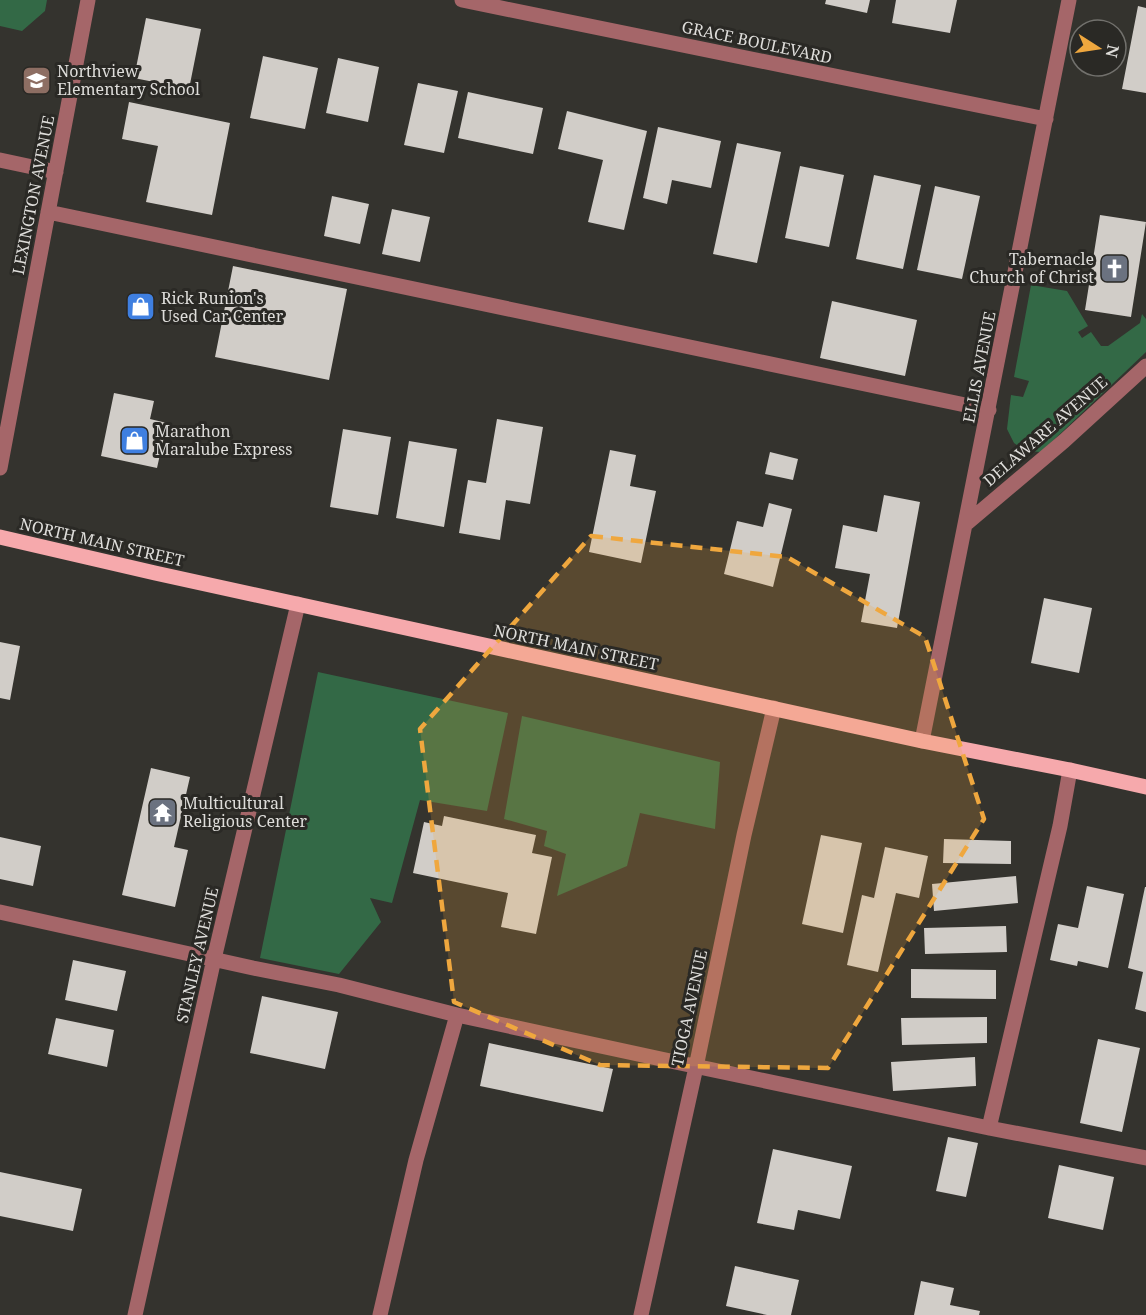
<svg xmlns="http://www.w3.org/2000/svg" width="1146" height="1315" viewBox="0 0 1146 1315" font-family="'Noto Serif',serif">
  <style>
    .green { fill: #336946 }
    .building { fill: #d1cdc8 }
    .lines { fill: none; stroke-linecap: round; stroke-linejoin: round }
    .minor { stroke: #a56669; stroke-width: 15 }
    .major { stroke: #f6a9ac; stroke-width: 15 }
    .marked { fill: #efa73e; fill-opacity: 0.2; stroke: #efa73e; stroke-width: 4.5; stroke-dasharray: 12 8; stroke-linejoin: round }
    .labels { text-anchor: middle; stroke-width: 6; stroke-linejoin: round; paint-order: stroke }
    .street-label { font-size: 16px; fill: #deddda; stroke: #2a2925 }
    .poi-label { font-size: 16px; fill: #deddda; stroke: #2a2925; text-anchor: start }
  </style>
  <rect width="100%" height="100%" fill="#34332e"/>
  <path class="green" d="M0,0H47L45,11L22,31L0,26Z
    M1031,285L1067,291L1088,326L1078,332L1082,338L1091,332L1101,346H1108L1140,323L1142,314L1146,319V352L1041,452L1026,451L1014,443L1007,429L1011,395L1023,397L1029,381L1014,377Z
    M318,672L508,713L487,811L420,800L392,903L370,898L381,922L339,974L260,958Z
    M522,716L720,762L715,829L640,813L627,866L557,896L566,854L544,846L547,831L504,819Z"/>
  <path class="building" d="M826,0H870L867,13L825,4Z
    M896,0H957L950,33L892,23Z
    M1138,6L1146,8V93L1122,89Z
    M146,18L201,29L189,89L134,78Z
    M263,56L318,68L305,129L250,118Z
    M338,58L379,67L368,122L326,113Z
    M418,83L458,91L444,153L404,145Z
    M468,92L543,108L533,154L458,138Z
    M129,102L230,123L212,215L146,202L158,146L122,139Z
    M567,111L647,131L624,230L588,222L603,160L558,149Z
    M658,127L721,141L711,188L672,180L667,204L643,198Z
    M737,143L781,152L757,263L713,254Z
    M800,166L844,175L829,247L785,238Z
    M874,175L921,185L903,269L856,259Z
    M935,186L980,196L962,279L917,270Z
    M332,196L369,204L360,244L324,236Z
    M392,209L430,217L420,262L382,254Z
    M1100,215L1146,222L1131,317L1085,310Z
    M233,266L347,289L329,380L215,357Z
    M832,301L917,320L905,376L820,358Z
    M114,393L154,401L150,419L167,423L157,468L101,456Z
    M497,419L543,427L530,504L506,500L500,540L459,533L468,480L486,483Z
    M343,429L391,437L378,515L330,507Z
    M409,441L457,449L444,527L396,518Z
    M610,450L636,455L630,486L656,491L641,563L589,552Z
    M770,452L798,459L793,480L765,474Z
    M884,495L920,502L897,628L861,622L870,574L835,568L843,525L877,532Z
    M769,503L792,509L773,587L724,574L737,521L763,527Z
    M1044,598L1092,608L1079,673L1031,663Z
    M0,642L20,646L10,700L0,698Z
    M151,768L190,777L174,847L188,850L175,907L122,895Z
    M444,816L536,835L532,853L552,857L536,934L501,927L508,893L413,873L424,822L442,826Z
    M821,835L862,843L843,933L802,924Z
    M0,837L41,846L33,886L0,879Z
    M944,839L1011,841V864L943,863Z
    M885,847L928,856L919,898L896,893L878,972L847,965L862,895L874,898Z
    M1016,876L1018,903L934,911L932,884Z
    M1087,886L1124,894L1108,968L1078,961L1077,966L1050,960L1058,924L1078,928Z
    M1145,887H1146V1012L1135,1009L1143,972L1128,968Z
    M1006,926L1007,952L925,954L924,928Z
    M73,960L126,971L117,1011L65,1000Z
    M911,969L996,970V999L911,998Z
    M262,996L338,1012L325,1069L250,1053Z
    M987,1017V1043L902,1045L901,1018Z
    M56,1018L114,1030L107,1067L48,1054Z
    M1098,1039L1140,1048L1122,1132L1080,1123Z
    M489,1043L613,1069L603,1112L480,1086Z
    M975,1057L976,1086L893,1091L891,1062Z
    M948,1137L978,1143L966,1197L936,1191Z
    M773,1149L852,1166L840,1219L798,1210L794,1230L757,1223Z
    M1059,1165L1114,1177L1103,1230L1048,1218Z
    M0,1172L82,1189L73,1231L0,1216Z
    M735,1266L799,1280L791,1315H767L726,1306Z
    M921,1281L954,1288L950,1305L980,1311L979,1315H914Z"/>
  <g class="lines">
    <path class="minor" d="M462,0L1046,119
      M0,160L56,172
      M48,212L989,410
      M0,468L88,0
      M967,523L1064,441L1146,366
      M922,741L1069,0
      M0,912L253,968L339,985L457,1015L661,1059L989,1128L1146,1158
      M989,1128L1060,826L1070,770
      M135,1315L214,959L298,604
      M380,1315L416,1160L457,1015
      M641,1315L696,1067L744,835L774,708"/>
    <path class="major" d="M0,537L155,573L922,741L1070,770L1146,787"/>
  </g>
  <path class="marked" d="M591,536L787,557L925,637L984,819L828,1068L600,1065L454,1002L420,729Z"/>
  <defs>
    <symbol id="school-square" viewBox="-11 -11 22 22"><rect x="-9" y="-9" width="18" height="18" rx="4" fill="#8d6e63" stroke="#2a2925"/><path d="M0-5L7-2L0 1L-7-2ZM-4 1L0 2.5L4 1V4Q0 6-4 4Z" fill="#fff"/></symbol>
    <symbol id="church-square" viewBox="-11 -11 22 22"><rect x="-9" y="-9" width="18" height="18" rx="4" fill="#6b7280" stroke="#2a2925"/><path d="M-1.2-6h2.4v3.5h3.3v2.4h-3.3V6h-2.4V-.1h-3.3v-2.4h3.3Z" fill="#fff"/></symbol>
    <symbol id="shop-square" viewBox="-11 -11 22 22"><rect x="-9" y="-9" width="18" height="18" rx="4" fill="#3f7fe0" stroke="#2a2925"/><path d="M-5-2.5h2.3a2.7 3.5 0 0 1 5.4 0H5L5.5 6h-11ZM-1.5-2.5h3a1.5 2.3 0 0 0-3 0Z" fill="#fff"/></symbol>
    <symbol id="temple-square" viewBox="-11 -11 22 22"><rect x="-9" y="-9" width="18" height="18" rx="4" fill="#6b7280" stroke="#2a2925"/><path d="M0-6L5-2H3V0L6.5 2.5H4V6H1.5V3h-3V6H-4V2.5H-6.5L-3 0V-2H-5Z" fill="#fff"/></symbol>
  </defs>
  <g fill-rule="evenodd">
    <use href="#school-square" x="20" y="64" width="33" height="33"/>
    <use href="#church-square" x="1098" y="252" width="33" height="33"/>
    <use href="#shop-square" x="124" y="290" width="33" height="33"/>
    <use href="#shop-square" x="118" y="424" width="33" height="33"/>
    <use href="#temple-square" x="146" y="796" width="33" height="33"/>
  </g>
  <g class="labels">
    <g class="street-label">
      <text transform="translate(757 42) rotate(12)" y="6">GRACE BOULEVARD</text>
      <text transform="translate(33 195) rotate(-79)" y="6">LEXINGTON AVENUE</text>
      <text transform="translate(979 367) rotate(-79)" y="6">ELLIS AVENUE</text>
      <text transform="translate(1045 431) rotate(-41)" y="6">DELAWARE AVENUE</text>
      <text transform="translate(102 542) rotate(13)" y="6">NORTH MAIN STREET</text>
      <text transform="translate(576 647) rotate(12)" y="6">NORTH MAIN STREET</text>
      <text transform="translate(197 955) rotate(-77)" y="6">STANLEY AVENUE</text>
      <text transform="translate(689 1008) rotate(-78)" y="6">TIOGA AVENUE</text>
    </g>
    <g class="poi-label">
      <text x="57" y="77">Northview<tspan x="57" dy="18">Elementary School</tspan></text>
      <text x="1094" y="265" text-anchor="end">Tabernacle<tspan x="1094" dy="18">Church of Christ</tspan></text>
      <text x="161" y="304">Rick Runion's<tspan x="161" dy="18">Used Car Center</tspan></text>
      <text x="155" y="437">Marathon<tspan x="155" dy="18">Maralube Express</tspan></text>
      <text x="183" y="809">Multicultural<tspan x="183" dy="18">Religious Center</tspan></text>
    </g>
  </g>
  <g transform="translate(1098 48) rotate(102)"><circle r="28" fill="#2a2925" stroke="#72716d" stroke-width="1.5"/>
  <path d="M0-4.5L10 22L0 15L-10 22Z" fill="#efa73e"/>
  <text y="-9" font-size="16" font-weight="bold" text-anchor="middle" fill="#deddda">N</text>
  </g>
</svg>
